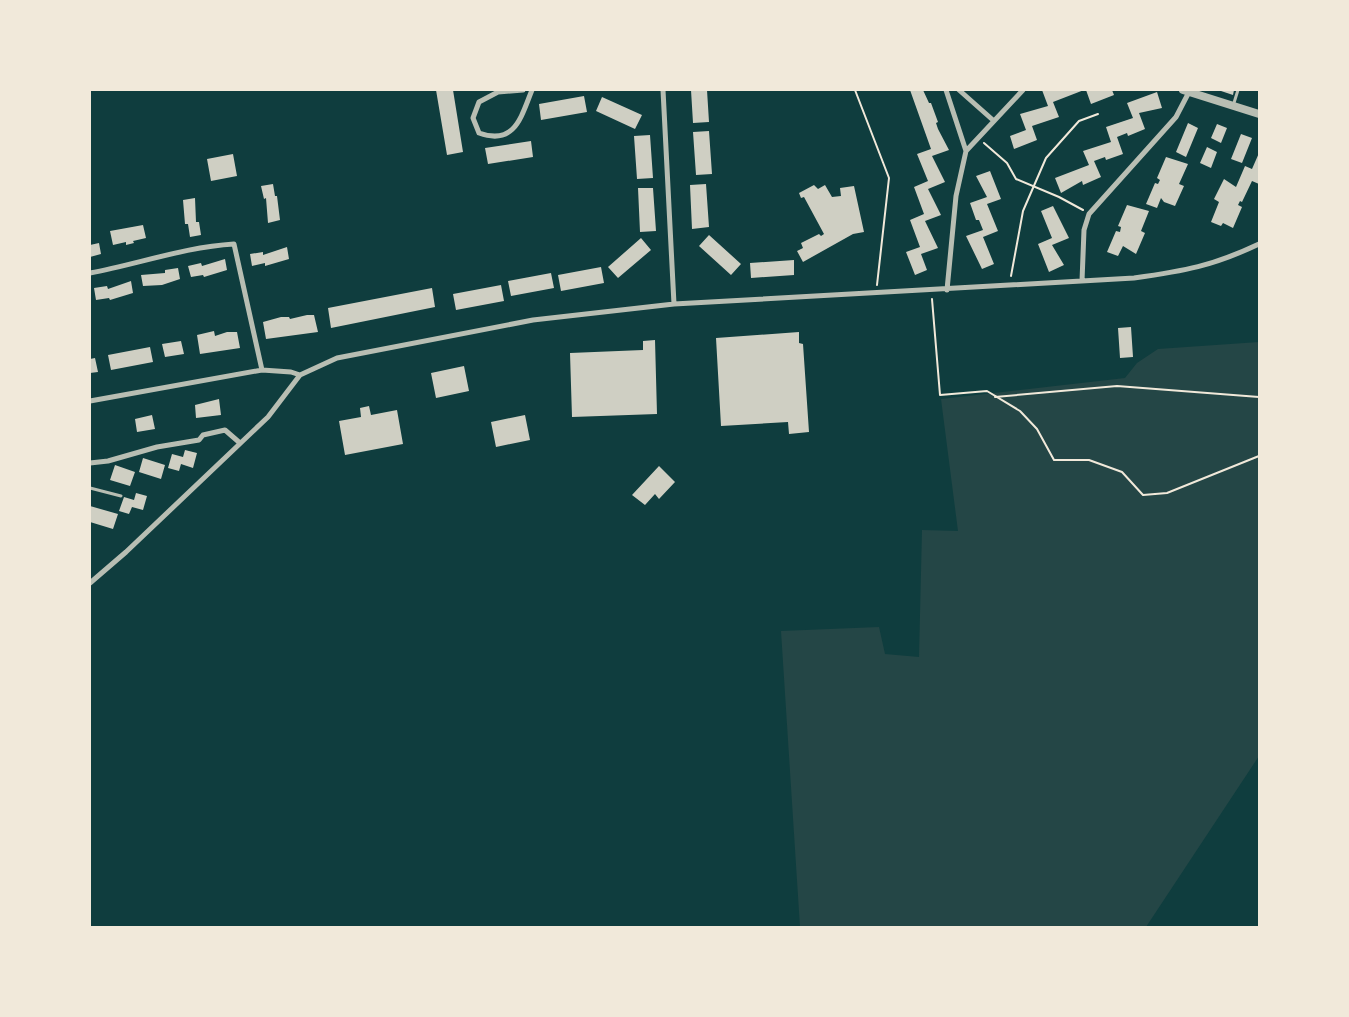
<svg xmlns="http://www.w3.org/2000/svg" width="1349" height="1017" viewBox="0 0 1349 1017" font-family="Cabin,sans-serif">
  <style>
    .green { fill: #244646 }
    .building { fill: #cfcfc3 }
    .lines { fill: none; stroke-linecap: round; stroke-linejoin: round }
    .path { stroke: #f1e9da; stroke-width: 2 }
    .service { stroke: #b8beb3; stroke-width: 3 }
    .minor { stroke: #b8beb3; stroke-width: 5 }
    .tertiary { stroke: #b8beb3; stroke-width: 8 }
  </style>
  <rect width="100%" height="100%" fill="#0f3d3e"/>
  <path class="green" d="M1259,342V756L1146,927H800L781,631L879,627L885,654L919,657L922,530L958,531L941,399L1125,378L1137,363L1158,349Z"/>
  <path class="building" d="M436,90H453L463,152L447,155Z
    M691,90H707L709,122L693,123Z
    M910,90H923L929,103H931L938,122L936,123L938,129L949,150L932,156L945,182L928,189L941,215L925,221L938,248L921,254L927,270L915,275L906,252L920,247L910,220L924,214L914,187L928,181L917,154L931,149Z
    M1042,90H1084L1053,102L1059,117L1032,126L1037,140L1014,149L1010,136L1026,130L1020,114L1048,106Z
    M1086,90H1112L1114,95L1091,104Z
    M1218,90H1234L1233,95Z
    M1157,92L1162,108L1139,113L1145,129L1128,136L1127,133L1117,137L1123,154L1106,160L1105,157L1094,161L1101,177L1083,185L1082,181L1061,193L1055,178L1089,165L1083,151L1111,142L1106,127L1133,118L1127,103Z
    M584,96L587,112L541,120L539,104Z
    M602,97L642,115L635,129L596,111Z
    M1188,123L1198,128L1186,157L1176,152Z
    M1217,124L1227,128L1221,143L1211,138Z
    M709,131L712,174L696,175L693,132Z
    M1241,134L1252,138L1242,163L1231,159Z
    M650,135L653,178L637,179L634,136Z
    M531,141L533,157L488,164L485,148Z
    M1207,147L1217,152L1211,168L1200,163Z
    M1259,153V184L1252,181L1242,202L1240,201L1238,205L1242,207L1233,228L1223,223L1221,226L1211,222L1219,202L1214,199L1224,179L1236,187L1245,166L1252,169Z
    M233,154L237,176L211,181L207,159Z
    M1166,157L1188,164L1179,184L1184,186L1175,206L1164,202L1161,198L1157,208L1146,204L1155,183L1158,184L1160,180L1157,178Z
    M990,171L1001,199L987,204L998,231L983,237L994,264L982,269L966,236L983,230L979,220H976L970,203L987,197L976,176Z
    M273,184L275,196H277L280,220L268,223L266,198L264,199L261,186Z
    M706,184L709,227L692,229L690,185Z
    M814,185L818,189L825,185L832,197L841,196L840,188L854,186L864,232L853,234L803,262L797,251L803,248L801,243L819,234L821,236L824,234L804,197L801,198L799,193Z
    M638,188H653L656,231L640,232Z
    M195,198L196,222H199L201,235L190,237L188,224H185L183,200Z
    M1127,205L1149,211L1141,231L1145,233L1136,254L1123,246L1118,256L1107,252L1116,231L1120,232L1121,227L1118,226Z
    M1053,206L1069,238L1052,245L1064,265L1049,272L1038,244L1052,238L1041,211Z
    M143,225L146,238L133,241L134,243L126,245V242L113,245L110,231Z
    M709,235L741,264L731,275L699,246Z
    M641,238L651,250L618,278L608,267Z
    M99,243L101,254L90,257V245Z
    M287,247L289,259L265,266V263L252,266L250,254L263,252V255Z
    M225,259L227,270L204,277L203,275L191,277L188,266L201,263L202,266Z
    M794,260V275L751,278L750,263Z
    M601,267L604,283L561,291L558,275Z
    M178,268L180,279L162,285L143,286L141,275L165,273V270Z
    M551,273L554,288L511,296L508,281Z
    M131,281L133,293L110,300L109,298L96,300L94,288L107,286L108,289Z
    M501,285L504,301L456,310L453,294Z
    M432,288L435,307L331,328L328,308Z
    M307,315H314L318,332L266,339L263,322L281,317H289L290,319Z
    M1131,327L1133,357L1120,358L1118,328Z
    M214,331L215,336L227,332H237L240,348L200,354L197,335Z
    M799,332V343L803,344L809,432L789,434L788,422L721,426L716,338Z
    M655,340L657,414L572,417L570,353L643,350V341Z
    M181,341L184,354L165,357L162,344Z
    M150,347L153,362L111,370L108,355Z
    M95,358L98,372L90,373V359Z
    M464,366L469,391L436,398L431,373Z
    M219,399L221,415L196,418L195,405Z
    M369,406L371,415L397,410L403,444L345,455L339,421L361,417L360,408Z
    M152,415L155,429L137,432L135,419Z
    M525,415L530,440L496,447L491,422Z
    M185,450L197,453L193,468L181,464L179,471L168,468L172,454L183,457Z
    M143,458L165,465L161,479L139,472Z
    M115,465L135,472L130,486L110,480Z
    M659,466L675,482L659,499L655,494L645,505L632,495Z
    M136,493L147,496L143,510L132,507L129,514L119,511L124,497L134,500Z
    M90,506L118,514L113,529L90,522Z"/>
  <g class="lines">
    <path class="path" d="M855,90L889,178L877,285
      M984,143L1007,163L1016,179L1059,197L1083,210
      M1011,276L1023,211L1046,158L1079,121L1098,114
      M932,299L940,395L987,391L1020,411L1037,429L1054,460H1089L1122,472L1143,495L1167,493L1259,456
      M995,397L1117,386L1259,397"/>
    <path class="service" d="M1233,106L1238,90
      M90,488L121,496"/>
    <path class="minor" d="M523,90L498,92L479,102L473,118L479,133C515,146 521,117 532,90
      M663,90L674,304
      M946,90L966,151
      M959,90L994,121
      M90,273C138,264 185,247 234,244L262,370
      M1082,281L1084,230L1089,214L1176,117L1189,92
      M947,290L956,196L966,151L1023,90
      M90,401L262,370L291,372L300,375
      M90,463L108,461L157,447L199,440L203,435L225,430L240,443
      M90,583L126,552L268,417L300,375L337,358L533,320L674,304L1134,278C1184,271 1213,266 1259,244"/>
    <path class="tertiary" d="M1183,90L1259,114"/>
  </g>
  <rect width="1349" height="1017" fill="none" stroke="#f1e9da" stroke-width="182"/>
</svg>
